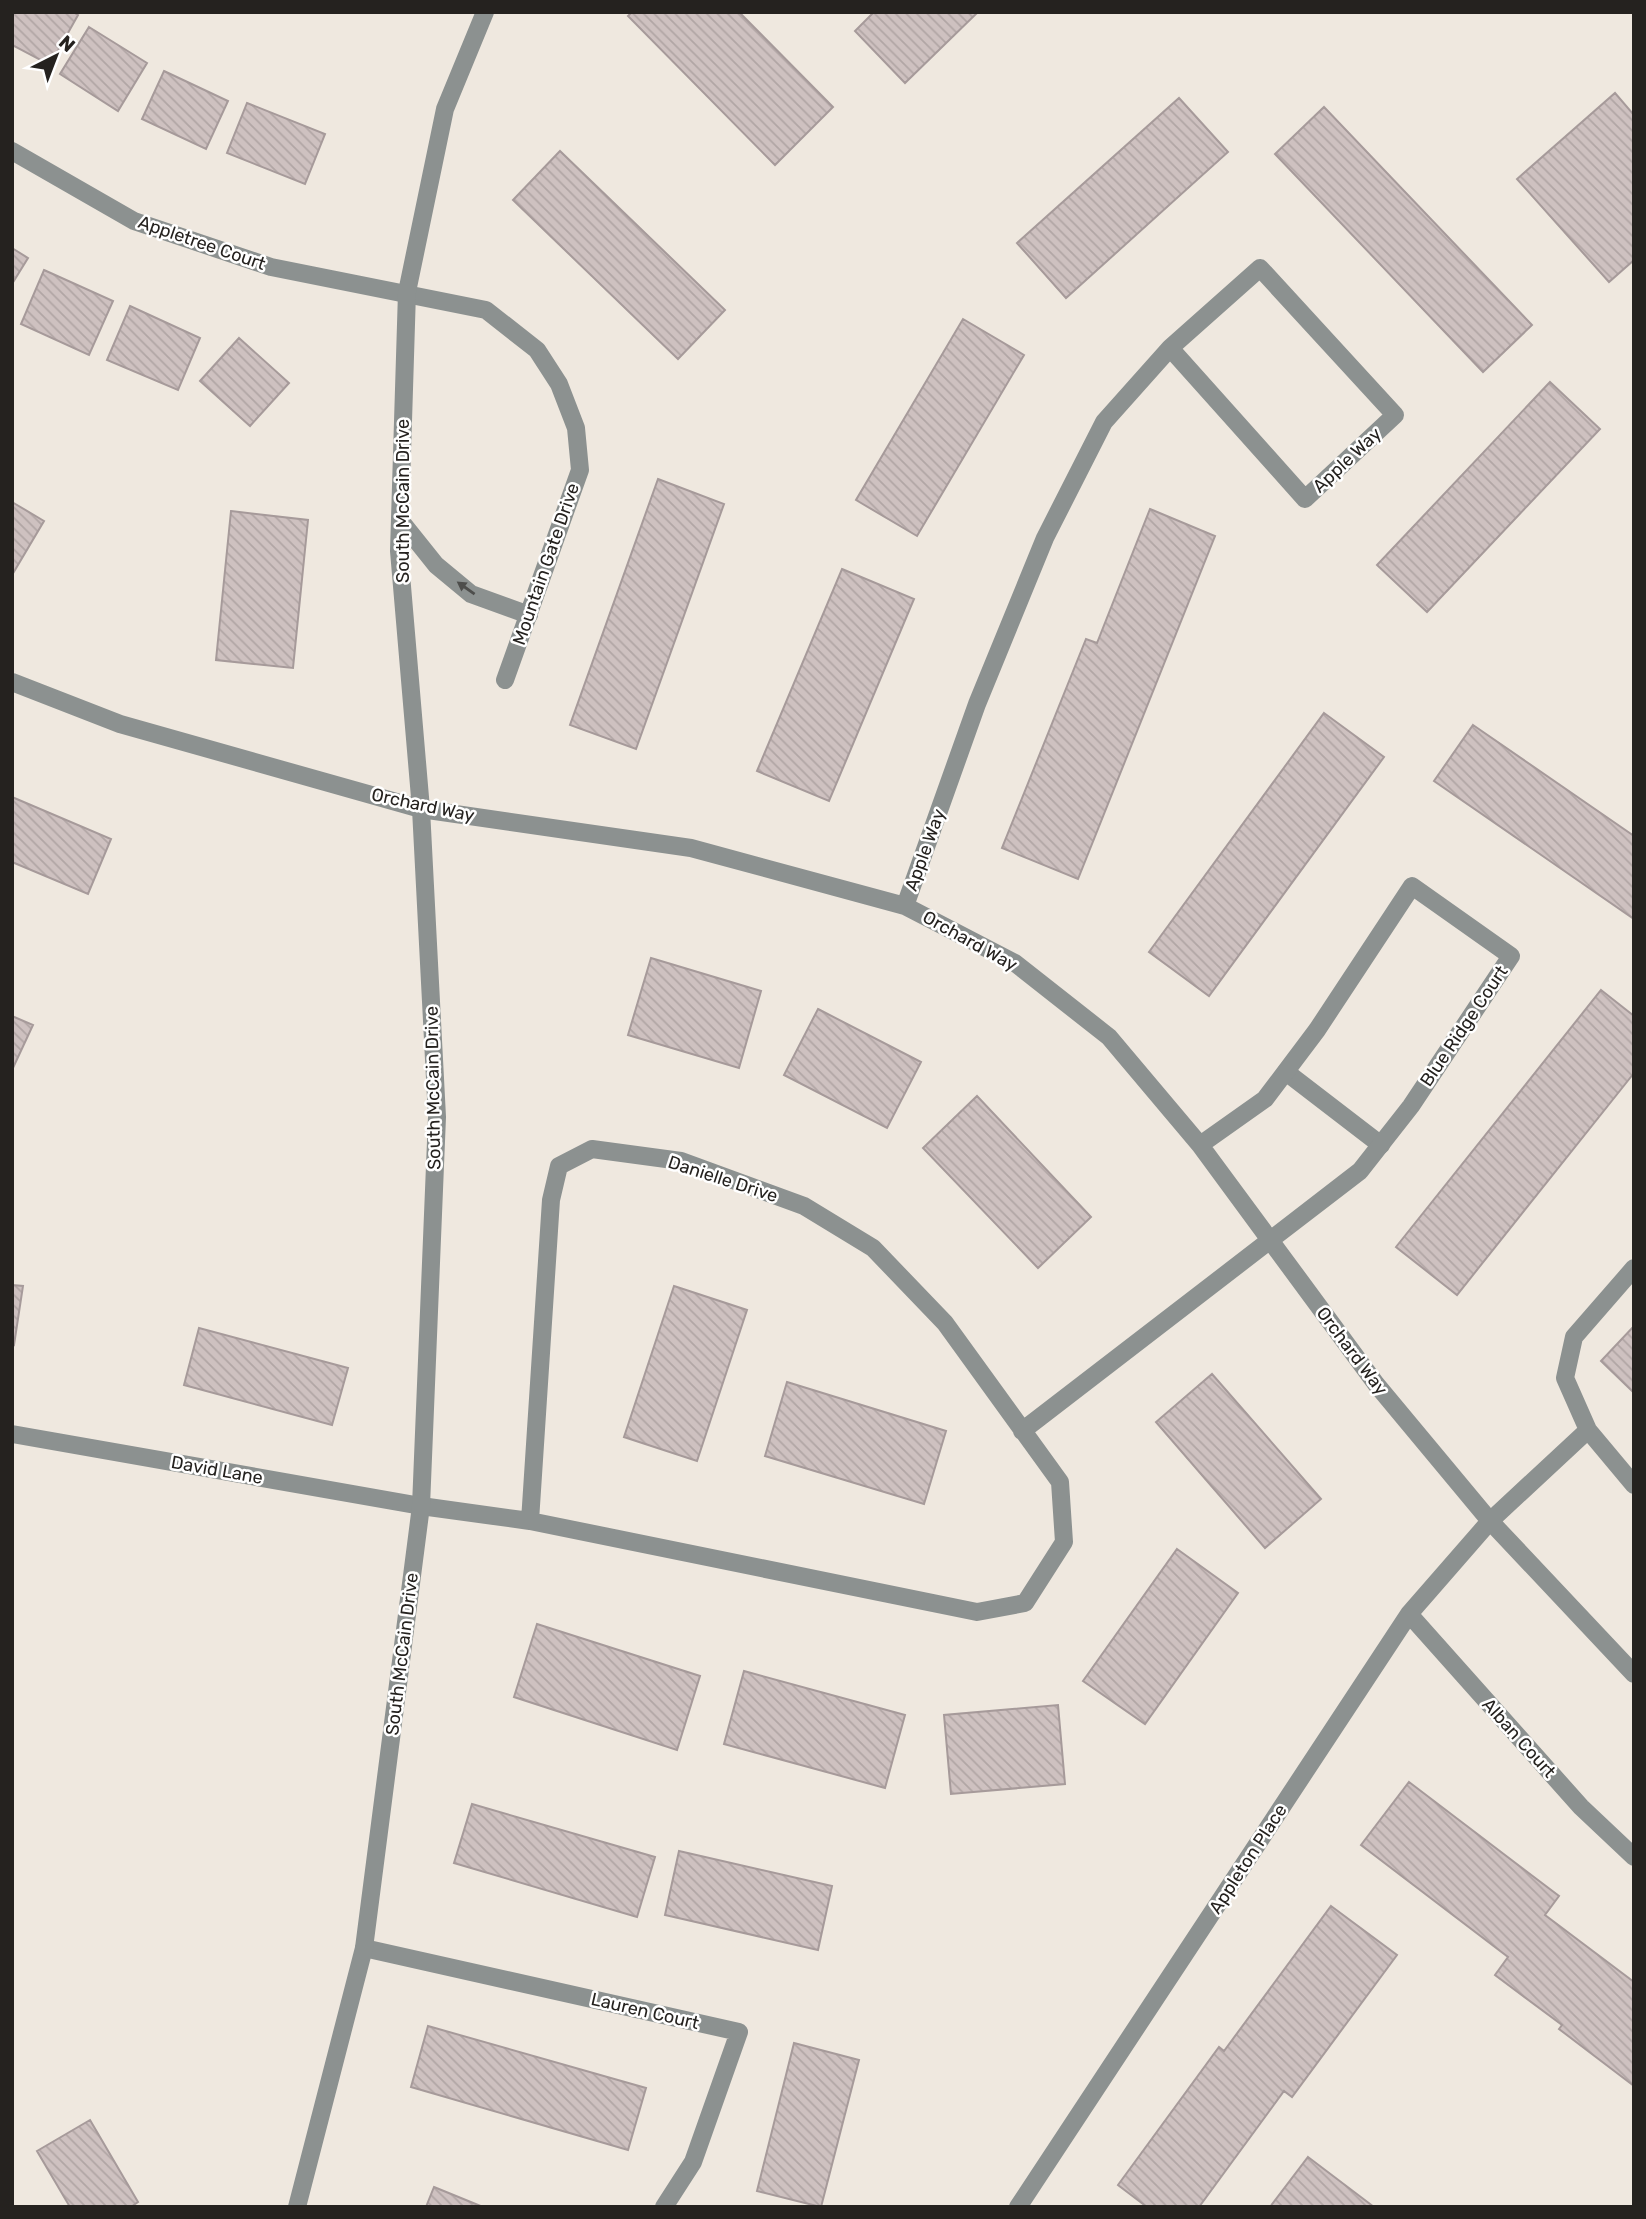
<svg xmlns="http://www.w3.org/2000/svg" width="1646" height="2219" viewBox="0 0 1646 2219" font-family="Rubik,sans-serif">
  <style>
    .building { fill: url(#building-back-hatch); stroke: #a69a9a; stroke-width: 2 }
    .lines { fill: none; stroke-linecap: round; stroke-linejoin: round }
    .service { stroke: #8c9190; stroke-width: 18 }
    .minor { stroke: #8c9190; stroke-width: 18 }
    .tertiary { stroke: #8c9190; stroke-width: 18 }
    .oneway { fill: #4e4e4c }
    .labels { text-anchor: middle; stroke-width: 5; stroke-linejoin: round; paint-order: stroke }
    .street-label { font-size: 18px; fill: #25221f; stroke: #fff }
  </style>
  <defs>
    <pattern id="building-back-hatch" width="6" height="6" patternUnits="userSpaceOnUse" patternTransform="scale(1.75)"><rect width="6" height="6" fill="#cec1c0"/><path d="M-1 5l2 2M0 0l6 6M5-1l2 2" fill="none" stroke="#b1a6a5"/></pattern>
  </defs>
  <rect width="100%" height="100%" fill="#efe8df"/>
  <path class="building" d="M12,12H73L78,15L50,65L12,45Z
    M632,12H739L833,107L775,165L628,16Z
    M874,12H978L905,83L855,31Z
    M89,27L147,63L118,111L60,74Z
    M164,71L228,101L206,149L142,119Z
    M1615,93L1634,115V260L1609,282L1517,179Z
    M1179,98L1228,152L1066,298L1017,243Z
    M247,103L325,134L305,184L227,153Z
    M1324,107L1532,325L1483,372L1275,154Z
    M560,151L725,310L678,359L513,200Z
    M12,248L28,258L12,284Z
    M44,270L113,301L89,355L21,324Z
    M130,306L200,338L178,390L107,360Z
    M963,319L1024,355L917,536L856,500Z
    M239,338L289,383L250,426L200,381Z
    M1550,382L1600,429L1427,612L1377,565Z
    M658,479L724,504L636,749L570,725Z
    M12,502L44,521L12,575Z
    M1150,509L1215,536L1078,879L1002,848L1086,639L1097,643Z
    M231,511L308,520L293,668L216,660Z
    M842,569L914,599L829,801L757,771Z
    M1324,713L1384,757L1209,996L1149,952Z
    M1473,725L1634,836V919L1434,781Z
    M12,797L111,839L88,894L12,862Z
    M651,958L761,991L739,1068L628,1035Z
    M1601,990L1634,1016V1073L1457,1295L1396,1247Z
    M818,1009L921,1062L887,1128L784,1075Z
    M12,1016L33,1025L12,1070Z
    M977,1096L1091,1217L1038,1268L923,1148Z
    M12,1285L23,1286L14,1345L12,1344Z
    M674,1286L747,1310L697,1461L624,1437Z
    M1634,1326V1393L1601,1361Z
    M199,1328L348,1368L332,1425L184,1385Z
    M1212,1374L1321,1499L1265,1548L1156,1422Z
    M787,1382L946,1431L924,1504L765,1456Z
    M1177,1549L1238,1593L1145,1724L1083,1681Z
    M537,1624L700,1676L677,1750L514,1697Z
    M744,1671L905,1715L885,1788L724,1744Z
    M1058,1705L1065,1784L951,1794L944,1715Z
    M1409,1782L1559,1896L1545,1915L1634,1982V2086L1559,2029L1562,2025L1495,1975L1508,1957L1361,1845Z
    M472,1804L655,1857L637,1917L454,1863Z
    M679,1851L832,1886L818,1950L665,1915Z
    M1331,1906L1397,1955L1292,2097L1284,2091L1199,2207H1147L1118,2185L1219,2047L1224,2051Z
    M428,2026L646,2088L628,2150L411,2087Z
    M794,2043L859,2060L821,2207L757,2191Z
    M90,2120L138,2202L131,2207H70L37,2151Z
    M1308,2157L1374,2207H1270Z
    M434,2187L483,2207H426Z"/>
  <g class="lines">
    <path class="service" d="M400,520L436,565L471,594L529,615
      M1286,1072L1381,1145"/>
    <path class="minor" d="M12,151L134,221L271,267L486,310L537,350L559,384L576,428L580,470L505,680
      M1260,268L1395,415L1305,499L1170,348Z
      M12,682L120,724L421,809L691,848L905,906L1015,963L1109,1037L1200,1145L1376,1384L1490,1521L1634,1674
      M905,906L977,704L1045,538L1104,422L1170,348
      M1588,1430L1565,1378L1574,1337L1634,1268
      M1022,1431L1360,1171L1411,1106L1511,956L1412,886L1317,1030L1265,1099L1200,1145
      M12,1434L421,1506L530,1521L977,1612L1025,1603L1064,1542L1060,1482L945,1323L873,1248L804,1206L681,1161L592,1149L559,1166L551,1200L530,1521
      M1409,1614L1581,1807L1634,1857
      M364,1948L739,2032L693,2162L664,2207
      M1018,2207L1409,1614L1490,1521L1588,1430L1634,1485"/>
    <path class="tertiary" d="M297,2207L364,1948L421,1506L437,1117L421,809L399,551L407,292L445,109L485,12"/>
  </g>
  <defs><path id="oneway-solid" d="M-6-.8H1V-3.2L6.5 0L1 3.2V.8H-6Z" transform="scale(1.75)"/></defs>
  <use class="oneway" href="#oneway-solid" transform="translate(466 588) rotate(-145)"/>
  <g class="labels">
    <g class="street-label">
      <text transform="translate(202 243) rotate(19)" y="6">Appletree Court</text>
      <text transform="translate(1347 460) rotate(-43)" y="6">Apple Way</text>
      <text transform="translate(403 501) rotate(-90)" y="6">South McCain Drive</text>
      <text transform="translate(546 564) rotate(-71)" y="6">Mountain Gate Drive</text>
      <text transform="translate(423 805) rotate(12)" y="6">Orchard Way</text>
      <text transform="translate(925 850) rotate(-70)" y="6">Apple Way</text>
      <text transform="translate(970 941) rotate(29)" y="6">Orchard Way</text>
      <text transform="translate(1464 1026) rotate(-56)" y="6">Blue Ridge Court</text>
      <text transform="translate(433 1088) rotate(-91)" y="6">South McCain Drive</text>
      <text transform="translate(723 1179) rotate(18)" y="6">Danielle Drive</text>
      <text transform="translate(1352 1351) rotate(53)" y="6">Orchard Way</text>
      <text transform="translate(217 1470) rotate(10)" y="6">David Lane</text>
      <text transform="translate(402 1654) rotate(-83)" y="6">South McCain Drive</text>
      <text transform="translate(1519 1738) rotate(48)" y="6">Alban Court</text>
      <text transform="translate(1248 1859) rotate(-57)" y="6">Appleton Place</text>
      <text transform="translate(645 2011) rotate(13)" y="6">Lauren Court</text>
    </g>
  </g>
  <rect width="1646" height="2219" fill="none" stroke="#25221f" stroke-width="28"/>
  <g transform="translate(56 56) rotate(42)" stroke="#ffffff" stroke-width="5" paint-order="stroke">
  <path d="M0-5L12 26L0 18L-12 26Z" fill="#25221f"/>
  <text y="-10" font-size="19" font-weight="bold" text-anchor="middle" fill="#25221f">N</text>
  </g>
</svg>
